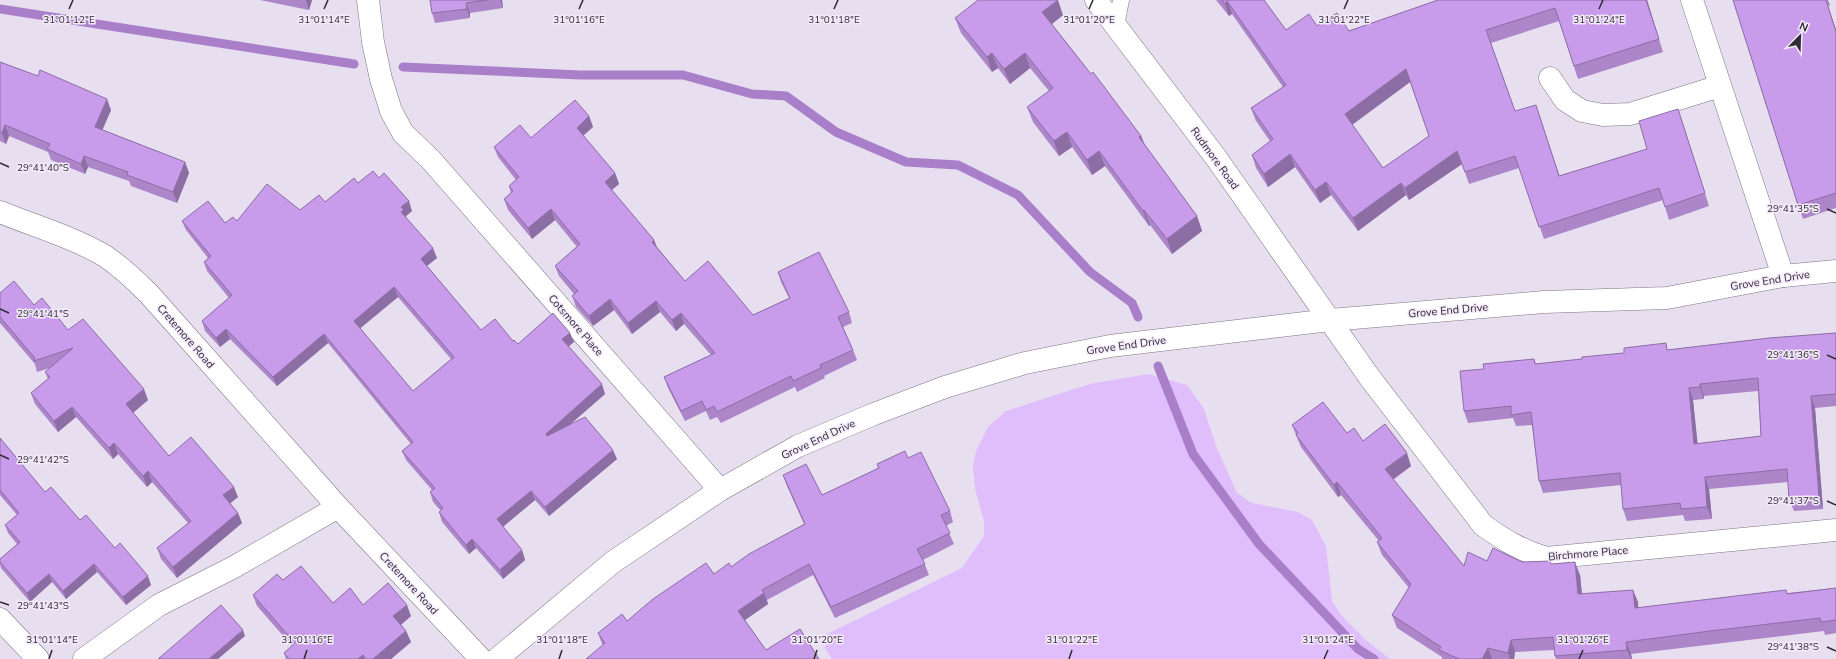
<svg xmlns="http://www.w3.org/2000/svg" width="1836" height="659" viewBox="0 0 1836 659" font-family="'Nunito Sans',sans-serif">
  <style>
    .green { fill: #e0bdfb }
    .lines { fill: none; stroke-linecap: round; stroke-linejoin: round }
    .stream { stroke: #aa7fca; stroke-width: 9 }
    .lane-casing { stroke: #7d7584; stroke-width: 17 }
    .street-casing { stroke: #7d7584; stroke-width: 23 }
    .secondary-casing { stroke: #7d7584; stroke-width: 23 }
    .lane { stroke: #fff; stroke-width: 16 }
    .street { stroke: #fff; stroke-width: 22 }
    .secondary { stroke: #fff; stroke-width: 22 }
    .wall { fill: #ac86c9; fill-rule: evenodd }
    .shaded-wall { fill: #8c6da4 }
    .building { fill: #c89cea; stroke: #8c6da4; fill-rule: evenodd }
    .ticks { fill: none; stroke: #2f2b31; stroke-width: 1.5 }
    .labels { text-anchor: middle; stroke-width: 3; stroke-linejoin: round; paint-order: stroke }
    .street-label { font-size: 11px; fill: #2f2b31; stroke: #f5ebfd }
    .ticks-label { font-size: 10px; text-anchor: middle; fill: #2f2b31; stroke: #f5ebfd; stroke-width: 3; stroke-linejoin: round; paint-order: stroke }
  </style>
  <rect width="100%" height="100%" fill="#e7deef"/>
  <path class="green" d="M1148,374L1187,385L1204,409L1216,446L1237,493L1252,503L1298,512L1312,520L1326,546L1332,601L1341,615L1368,642L1390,659H832L825,648L827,634L962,568L984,536V521L975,489L973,466L976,451L988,427L1006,411L1090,384Z"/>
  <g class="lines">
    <path class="stream" d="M0,9L354,64
      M403,67L580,75H683L752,94L786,96L836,132L906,162L958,165L1018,195L1090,272L1132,303L1138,317
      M1158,366L1193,454L1259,544L1358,649L1374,659"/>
    <defs>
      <path id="lane" d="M1116,26L1121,0"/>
      <path id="street" d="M368,0L373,42L381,79L391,111L403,133L431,160L720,490
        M1096,0L1217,159L1370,378L1483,525C1505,541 1521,550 1546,558L1836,530
        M1692,0L1783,276
        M1550,78L1565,100L1582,111L1603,115L1630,114L1720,86
        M0,212C34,226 73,237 105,256C121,267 135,280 149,294L338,507L481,659
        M0,619L38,659
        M84,659L159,605L234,567L338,507"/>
      <path id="secondary" d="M497,659L613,562L720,490L798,446L874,414L945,387L1025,363L1110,346L1330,320L1544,302L1667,298L1783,276L1836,271"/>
    </defs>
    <use href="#lane" class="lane-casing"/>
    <use href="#street" class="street-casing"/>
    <use href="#secondary" class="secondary-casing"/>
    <use href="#lane" class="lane"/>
    <use href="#street" class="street"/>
    <use href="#secondary" class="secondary"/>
  </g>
  <path class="wall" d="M260,0H312L309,10Z
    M430,0H502L503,8L470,13V18L435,23L432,13Z
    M1216,0H1264L1286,30L1317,26L1349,31L1438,0H1647L1663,52L1578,79L1559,21L1491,43L1515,111L1540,118L1559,176L1647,149L1678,109L1682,121L1709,206L1669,220L1663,200L1544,239L1519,168L1469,184L1462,164L1409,200L1406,195L1358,231L1331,195L1320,203L1295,167L1268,187L1256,168L1252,155L1270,141L1256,121L1251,108L1283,87L1232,14L1229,16ZM1410,82L1429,136L1383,168L1352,125Z
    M1733,0H1828L1830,5L1828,6L1836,30V208L1803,219L1798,205Z
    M1063,15L1052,24L1091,74L1141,136L1145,145L1197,216L1202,231L1172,254L1150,225L1149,226L1105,166L1092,175L1072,147L1059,156L1033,122L1027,107L1049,91L1030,68L1010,84L998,68L992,72L961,33L955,18Z
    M0,62L111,110L102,130L185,162L189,173L177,203L131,186L129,181L88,167L85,174L51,160L48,152L9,136L6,144L0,141Z
    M589,116L593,127L583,136L615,173L619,184L612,190L654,240L657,247L685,281L753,315L789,298L781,282L778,272L849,312L852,323L843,327L853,350L857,360L824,376L825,378L797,392L795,387L721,423L717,417L710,420L706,411L685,421L668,388L664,377L711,355L684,324L676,331L660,312L632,334L614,310L593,326L576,307L572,296L574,294L559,276L555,266L577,247L555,220L532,239L508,210L504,199L511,193L509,186L516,180L498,157L494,147L531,138Z
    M379,178L412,211L406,216V217L437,258L427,266L481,330L513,341L518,344L570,333L574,342L569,346L605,394L570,424L617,459L549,516L535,500L503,527L522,550L525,560L503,579L476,548L469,554L442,522L439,512L441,511L433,502L430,492L432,490L406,460L402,451L411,444L328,343L277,386L230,339L220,347L205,331L202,321L229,298L207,271L204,262L208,258L186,230L182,221L225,223L237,221L300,210L325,202L358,183ZM398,297L451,359L413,391L360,328Z
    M0,293L34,305L68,330L148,400L133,413L169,456L238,497L230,503L238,513L242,523L177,578L161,559L157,548L188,523L152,482L147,487L118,454L113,459L76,417L58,432L35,404L31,393L48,379L45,372L50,368L37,372L35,364L0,323Z
    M1836,333V406L1815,408L1823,509L1794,511L1789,499L1788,482L1709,489L1712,519L1685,521L1683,515L1627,521L1623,509L1621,485L1543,493L1539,481L1532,425L1516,426L1513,418L1468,423L1464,411L1484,369L1534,359L1536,364ZM1758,391L1761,436L1697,444L1693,400L1704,399V396Z
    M1292,425L1347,433L1363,441L1411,466L1393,480L1464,566L1487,561L1551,564L1580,575L1582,594L1638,602V608L1787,593L1836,588V633L1825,635L1824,631L1715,644L1631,654L1632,659H1556L1555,656L1554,650L1515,652L1514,659H1442V657L1397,628L1392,615L1409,588L1382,555L1377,542L1379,541L1341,495L1338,497L1301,447Z
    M0,438L45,492L115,548L151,585L126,605L97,572L66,599L52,582L30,602L1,568L0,564V559L17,544L8,533L5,525L17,515L0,495Z
    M908,458L950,511L953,522L946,526L954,544L923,560L929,575L835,618L813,575L767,600L768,604L745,620L766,650L819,659L603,645L602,644L598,633L627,621L714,574L731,567L804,524L787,486L783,475L822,495L878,468L877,464Z
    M283,580L333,603L363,605L411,616L401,625L406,631L411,642L391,659H286L284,653L292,646L257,606L253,595Z"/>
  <path class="shaded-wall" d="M306,0H312L309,10Z
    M500,0H502L503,8Z
    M1058,0L1063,15L1048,27L1042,12Z
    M1646,0H1647L1663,52L1659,39Z
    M1826,0L1836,30V32Z
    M1227,1L1232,14L1229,16L1225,4Z
    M466,3L470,13V18L467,9Z
    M992,53L998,68L992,72L987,57Z
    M1025,53L1030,68L1010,84L1004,69Z
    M1406,69L1410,82L1349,127L1345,114Z
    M107,99L111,110L99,138L95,127Z
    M1536,105L1540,118L1564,189L1559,176Z
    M589,116L593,127L580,138L577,128Z
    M5,125L9,136L6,144L2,133Z
    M1067,132L1072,147L1059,156L1054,141Z
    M1141,136L1147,151L1139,137Z
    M1099,151L1105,166L1092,175L1087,160Z
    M1457,151L1462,164L1409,200L1405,188Z
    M1290,154L1295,167L1268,187L1264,174Z
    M84,156L88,167L85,174L81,164Z
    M185,162L189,173L177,203L173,192Z
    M615,173L619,184L609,192L605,182Z
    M1326,182L1331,195L1320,203L1315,190Z
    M1401,183L1406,195L1358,231L1353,218Z
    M409,201L412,211L406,216L407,219L401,212V207Z
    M551,209L555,220L532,239L528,228Z
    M1144,210L1150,225L1149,226L1143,211Z
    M1197,216L1202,231L1172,254L1167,239Z
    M654,240L658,251L652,242Z
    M433,248L437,258L424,268L421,259Z
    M394,287L398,297L357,331L354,321Z
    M610,299L614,310L593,326L589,316Z
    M656,301L660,312L632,334L628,323Z
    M681,313L684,324L676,331L672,320Z
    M226,329L230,339L220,347L216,338Z
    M570,333L574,342L566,348L562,339Z
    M324,334L328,343L277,386L273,377Z
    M602,384L605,394L549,443L546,434Z
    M1700,384L1704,396V399L1700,387Z
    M1689,388L1693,400L1699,456L1694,444Z
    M144,389L148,400L130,415L126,404Z
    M1811,396L1815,408L1823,509L1819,497Z
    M72,407L76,417L58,432L54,421Z
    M114,443L118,454L113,459L109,448Z
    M613,450L617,459L549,516L545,507Z
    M1407,453L1411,466L1389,482L1385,469Z
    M148,471L152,482L147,487L143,476Z
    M1705,477L1709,489L1712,519L1707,507Z
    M1337,482L1341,495L1338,497L1334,485Z
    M234,487L238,497L227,506L223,495Z
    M531,491L535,500L500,529L497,519Z
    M238,513L242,523L177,578L173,567Z
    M472,539L476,548L469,554L466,545Z
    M522,550L525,560L503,579L500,570Z
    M1575,562L1580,575L1583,607L1578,594Z
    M94,564L97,572L66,599L63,591Z
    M49,574L52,582L30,602L27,593Z
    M148,576L151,585L126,605L123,597Z
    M1633,590L1638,602L1639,621L1635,608Z
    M764,593L768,604L742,622L738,611Z
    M407,605L411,616L398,627L393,616Z
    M243,630L245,636L218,659H209Z
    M406,631L411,642L391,659H373Z
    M1511,640L1515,652L1514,659H1510L1508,653Z
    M1626,642L1631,654L1632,659H1631L1627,650Z
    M1488,648L1492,659H1482Z
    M363,655L364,659H358Z"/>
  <path class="building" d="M430,0H487L466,3L467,9L432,13Z
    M978,0H1058L1042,12L1091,74L1093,72L1141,136L1139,137L1197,216L1167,239L1144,210L1143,211L1099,151L1087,160L1067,132L1054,141L1027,107L1053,88L1025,53L1004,69L992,53L987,57L955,18Z
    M1222,0H1264L1286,30L1309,14L1317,26L1337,13L1349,31L1438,0H1646L1659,39L1574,66L1555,8L1486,30L1515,111L1536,105L1559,176L1647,149L1639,121L1678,109L1705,193L1665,207L1659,188L1539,227L1515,156L1465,172L1457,151L1405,188L1401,183L1353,218L1326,182L1315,190L1290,154L1264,174L1252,155L1273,139L1251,108L1286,85L1227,1L1225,4ZM1406,69L1429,136L1383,168L1345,114Z
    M1733,0H1826L1836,32V193L1798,205Z
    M0,62L38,76L40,70L107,99L95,127L185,162L173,192L127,175L128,172L84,156L81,164L47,149L50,144L5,125L2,133L0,132Z
    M575,100L589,116L577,128L615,173L605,182L654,240L652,242L685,281L708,261L753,315L790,298L778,272L819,252L849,312L838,317L853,350L820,365L821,368L793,381L791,376L717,412L714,406L706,410L702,401L681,411L664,377L715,353L681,313L672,320L656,301L628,323L610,299L589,316L572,296L578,291L555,266L580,244L551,209L528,228L504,199L513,191L509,186L519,177L494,147L520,125L531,138Z
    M373,171L379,178L384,173L409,201L401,207L404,210L401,212L433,248L421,259L481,330L495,319L513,341L514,340L518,344L553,313L570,333L562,339L602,384L546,434L547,436L585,417L613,450L545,507L531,491L497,519L522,550L500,570L472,539L466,545L439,512L443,508L430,492L435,488L402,451L413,442L324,334L273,377L226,329L216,338L202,321L232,295L204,262L211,256L182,221L208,201L225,223L233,217L237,221L267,184L300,210L319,195L325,202L354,178L358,183ZM394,287L454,357L413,391L354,321Z
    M14,281L34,305L42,298L68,330L83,319L144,389L126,404L169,456L191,437L234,487L223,495L238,513L173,567L157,548L191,521L148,471L143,476L114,443L109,448L72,407L54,421L31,393L50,377L45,372L73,348L34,361L35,358L0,317V293Z
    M1836,333V394L1811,396L1819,497L1789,499L1787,469L1705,477L1707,507L1681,509L1680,503L1623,509L1620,473L1539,481L1531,412L1511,415V406L1464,411L1460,371L1484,369L1483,364L1534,359L1535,364L1582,359V357L1624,353V348L1666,343L1667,350L1769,338ZM1758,378L1761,436L1694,444L1689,388L1700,387V384Z
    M1323,402L1347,433L1354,428L1363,441L1385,424L1407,453L1385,469L1464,566L1468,552L1487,561L1493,548L1522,562L1550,561L1551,564L1575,562L1578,594L1633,590L1635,608L1786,590L1787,594L1836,588V620L1821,622L1820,618L1710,631L1626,642L1627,650L1555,656L1553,637L1511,640L1508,653L1488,648L1482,659H1459L1439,650L1441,647L1392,615L1411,584L1377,542L1382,538L1337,482L1334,485L1296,435L1298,433L1292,425Z
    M0,438L45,492L51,487L80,520L86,515L115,548L120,543L148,576L123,597L94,564L63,591L49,574L27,593L0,562V559L20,542L5,525L19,513L0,490Z
    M905,451L908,458L921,452L950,511L941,515L950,533L917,549L925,564L831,607L809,564L762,590L764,593L738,611L766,650L800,629L819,659H586L605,643L598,633L622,614L627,621L653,599L706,563L714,574L729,563L731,567L749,554L805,524L783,475L806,464L822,495L879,468L877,464Z
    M301,566L333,603L350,588L363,605L388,583L407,605L393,616L406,631L373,659H366L363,655L358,659H289L284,653L295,643L253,595L277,574L283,580Z
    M221,605L243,630L209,659H158Z"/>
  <path class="ticks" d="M69,9L73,0M324,9L328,0M579,9L583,0M834,9L838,0M1089,9L1093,0M1344,9L1348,0M1599,9L1603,0M0,163L9,167M1827,209L1836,213M0,309L9,313M1827,355L1836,359M0,455L9,459M1827,501L1836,505M0,602L9,605M1827,647L1836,651M49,659L52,650M304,659L307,650M559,659L562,650M814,659L817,650M1069,659L1072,650M1324,659L1328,650M1579,659L1583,650"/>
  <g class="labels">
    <g class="street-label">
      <text transform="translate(1215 158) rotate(54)" y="4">Rudmore Road</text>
      <text transform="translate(1770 280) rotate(-9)" y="4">Grove End Drive</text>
      <text transform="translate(1448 310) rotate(-5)" y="4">Grove End Drive</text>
      <text transform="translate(576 325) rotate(49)" y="4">Cotsmore Place</text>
      <text transform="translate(186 336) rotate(49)" y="4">Cretemore Road</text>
      <text transform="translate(1126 345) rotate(-8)" y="4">Grove End Drive</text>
      <text transform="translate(818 439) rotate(-25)" y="4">Grove End Drive</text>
      <text transform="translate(1588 553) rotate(-5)" y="4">Birchmore Place</text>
      <text transform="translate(409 583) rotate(47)" y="4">Cretemore Road</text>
    </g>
  </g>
  <g class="ticks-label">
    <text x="69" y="23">31°01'12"E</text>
    <text x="324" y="23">31°01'14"E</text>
    <text x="579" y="23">31°01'16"E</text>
    <text x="834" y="23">31°01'18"E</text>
    <text x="1089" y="23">31°01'20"E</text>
    <text x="1599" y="23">31°01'24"E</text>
    <text x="1344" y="23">31°01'22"E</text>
    <text x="43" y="171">29°41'40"S</text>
    <text x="1793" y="212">29°41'35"S</text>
    <text x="43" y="317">29°41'41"S</text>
    <text x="1793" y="358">29°41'36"S</text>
    <text x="43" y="463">29°41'42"S</text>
    <text x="1793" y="504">29°41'37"S</text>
    <text x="43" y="609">29°41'43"S</text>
    <text x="52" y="643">31°01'14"E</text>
    <text x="307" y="643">31°01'16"E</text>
    <text x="562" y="643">31°01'18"E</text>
    <text x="817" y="643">31°01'20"E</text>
    <text x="1072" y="643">31°01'22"E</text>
    <text x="1328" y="643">31°01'24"E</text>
    <text x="1583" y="643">31°01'26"E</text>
    <text x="1793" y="650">29°41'38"S</text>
  </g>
  <g transform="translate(1800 36) rotate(23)" stroke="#f5ebfd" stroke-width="3" paint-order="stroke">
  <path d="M0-3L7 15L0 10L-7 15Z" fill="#2f2b31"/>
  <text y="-6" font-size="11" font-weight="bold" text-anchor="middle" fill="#2f2b31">N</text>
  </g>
</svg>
